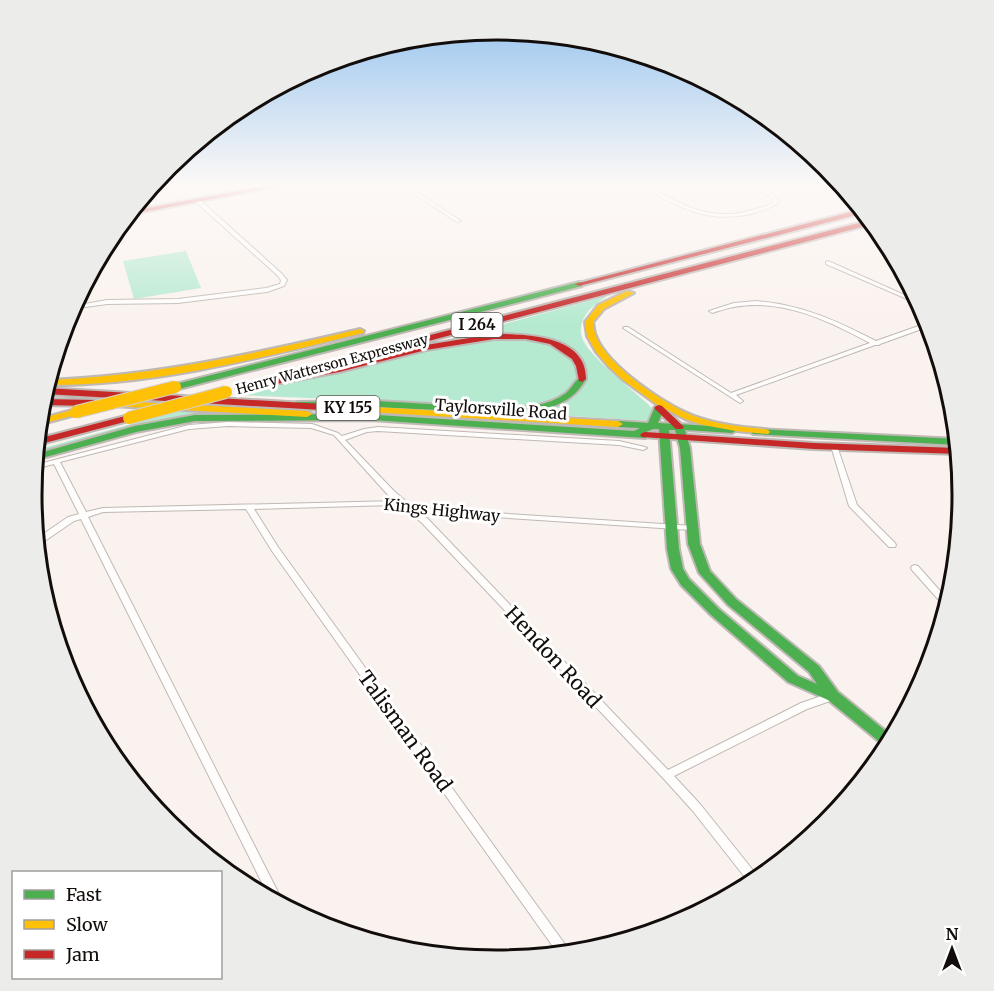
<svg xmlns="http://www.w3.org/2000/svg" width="994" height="991" viewBox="0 0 994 991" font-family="Merriweather,serif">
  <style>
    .green { fill: #b5ead0 }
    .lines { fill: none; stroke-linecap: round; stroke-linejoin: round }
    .street-casing { stroke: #bfb9b5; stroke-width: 2 }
    .fast-casing { stroke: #bfb9b5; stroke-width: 4 }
    .slow-casing { stroke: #bfb9b5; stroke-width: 4 }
    .jam-casing { stroke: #bfb9b5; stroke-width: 4 }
    .street { fill: #fefdfc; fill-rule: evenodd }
    .fast { fill: #4caf50; fill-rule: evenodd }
    .slow { fill: #ffc107; fill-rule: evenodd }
    .jam { fill: #c62828; fill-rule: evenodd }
    .slow-bridge-casing { stroke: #d3cfcc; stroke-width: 14; stroke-linecap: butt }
    .slow-bridge { stroke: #ffc107; stroke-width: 12 }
    .labels { text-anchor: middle; stroke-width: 6; stroke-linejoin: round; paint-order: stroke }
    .far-street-label { font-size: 14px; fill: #120d0a; stroke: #fff }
    .shield { fill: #fff; stroke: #595654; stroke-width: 1.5 }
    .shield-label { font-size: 15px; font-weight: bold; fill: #120d0a }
    .street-label { font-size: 16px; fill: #120d0a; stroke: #fff }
    .near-street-label { font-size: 20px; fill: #120d0a; stroke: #fff }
    .rim { fill: none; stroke: #120d0a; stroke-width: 3 }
  </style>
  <rect width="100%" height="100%" fill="#faf2ee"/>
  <path class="green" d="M186,251L201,288L134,299L123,261Z
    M607,296C600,302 589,307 584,318C580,325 580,333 583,340C592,359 633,390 650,406L653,411L650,421L523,413L582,388C609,346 523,331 496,333C473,334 451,344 428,345Z
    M502,337C522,339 543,339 561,349C569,354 576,362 577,371C579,397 541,403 523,407L239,395L465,342Z
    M179,411L219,414L156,422L36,454V450Z"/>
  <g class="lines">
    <defs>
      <path id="street" d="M401,185H406L461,221L457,222Z
        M639,185H645C682,204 709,223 752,210C760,208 768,206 774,202L771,197L748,185C760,185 773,193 779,202C772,208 762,210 754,213C710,225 676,207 639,185Z
        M148,191L156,199V201H152L146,193Z
        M196,200H200L281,273L287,280L284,286L267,292L178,303L107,304L71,309L73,306L107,300L178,299L266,288L280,284L281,280L277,275L196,202Z
        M828,261L918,301L921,305L826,264V262Z
        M756,301C802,305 835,320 876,341L927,323L929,322L930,326L880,344L879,345H875L736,395L743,401L740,403L623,328L624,327H628L731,393L870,343C829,321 783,298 734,307C727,308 719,311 712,313L709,311L734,303Z
        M71,310L76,317L75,318H71L69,314Z
        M228,422L312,424L338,433L342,436L364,429L378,427L619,441L645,447L647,448L643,450L619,445L378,431L367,432L345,440L394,491L409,504L432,509L694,526L695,528L691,530L432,513L417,510L428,519L668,770L801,703L833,692L836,693L838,696L836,699L807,709L674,776L700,804L760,879L751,885L692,810L663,778L422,523L404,508L393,505L254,509L278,547L572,954L559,955L272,551L246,509L103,512L88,517L284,904L283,906L270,899L81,519L74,521L39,545H36V539L68,517L79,514L54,464L34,469L35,465L189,425ZM228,426L311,428L334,435L388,495L397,501L103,508L86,512L60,462L189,429Z
        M834,444L837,446L857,505L895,543L896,545L895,547H889L849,506L831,446Z
        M915,565L918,566L949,601L947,608L945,607L912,570L911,568L912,566Z"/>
      <path id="fast" d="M579,282H582V286L175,390L171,387L172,385Z
        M582,376L586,379C569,410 533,413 500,413L376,407L297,408L292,405L297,402L376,401L500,408C522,408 547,407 566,393C572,388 575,380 582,376Z
        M659,406L664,409L658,423L732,427L737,430L732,433L685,430L690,448L700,544L710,571L736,599L819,666L838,692L893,737L887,748L828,700L788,682L711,615L681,585L671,569L667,549L659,429H653L646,432L650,435L645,438L371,420L195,421L136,432L35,460L36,454L135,426L195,415L361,414L634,431L640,428L618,427L613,424L618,421L648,423L654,409ZM669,430H675L680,448L688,544L699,573L728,605L809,672L817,684L798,676L719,609L689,579L683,569L679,549Z
        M756,429L957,439L958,445L753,434L751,432L753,430Z"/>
      <path id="slow" d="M627,291L634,293L604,309L593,322C594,327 594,332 596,336C608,367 669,408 700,418C721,425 743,427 765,429L768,430L770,432L768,434L736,431L703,425L685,419L656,404L623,380L608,366L596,352L587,336L585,322L598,305Z
        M360,329L364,331L363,333C260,358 153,386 46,385L48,380C154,376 257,353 360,329Z
        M115,401L307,411L312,414L307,417L112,406L110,404L112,402Z
        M373,407L618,421L623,424L618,427L370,412L368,410L370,408Z
        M76,409L79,410L81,412L79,414L38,425L39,419Z"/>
      <path id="jam" d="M270,185H285L128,215L132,211Z
        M862,209L864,213L579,286L575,284Z
        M870,220L873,224L398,349L395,350L391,347L392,345Z
        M494,334C525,334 587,335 586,379L582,382L579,381L576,366L572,359L550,344L526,339H494L426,350L339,372L240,391L236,388L240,385L339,366L426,345Z
        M45,388L373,407L378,410L373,413L45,394Z
        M42,399L96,400L101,403L96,406L41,405Z
        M659,405L662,406L682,425L684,427L682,429H676L656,410L654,408L656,406Z
        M129,415L132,416L134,418L132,420L37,445V439Z
        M645,432L814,443L958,448V454L814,449L642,437L640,435L642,433Z"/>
    </defs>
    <use href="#street" class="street-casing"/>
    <use href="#fast" class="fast-casing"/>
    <use href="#slow" class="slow-casing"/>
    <use href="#jam" class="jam-casing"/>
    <use href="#street" class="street"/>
    <use href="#fast" class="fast"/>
    <use href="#slow" class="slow"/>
    <use href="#jam" class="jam"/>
    <defs>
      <path id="slow-bridge" d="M76,412L175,387
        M129,418L226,392"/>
    </defs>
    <use href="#slow-bridge" class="slow-bridge-casing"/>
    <use href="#slow-bridge" class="slow-bridge"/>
  </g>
  <linearGradient id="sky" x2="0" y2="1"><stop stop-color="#91c1ee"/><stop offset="0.57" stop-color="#fdf9f7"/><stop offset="1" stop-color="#fdf9f7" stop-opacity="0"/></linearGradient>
  <rect width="994" height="324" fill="url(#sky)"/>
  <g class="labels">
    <g class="far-street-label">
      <text transform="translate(332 364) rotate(-15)" y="5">Henry Watterson Expressway</text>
    </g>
    <g class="shield">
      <rect x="451.5" y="313" width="51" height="24" rx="4.5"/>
      <rect x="316.5" y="396" width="63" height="24" rx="4.5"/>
    </g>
    <g class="shield-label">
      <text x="477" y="330">I 264</text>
      <text x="348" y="413">KY 155</text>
    </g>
    <g class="street-label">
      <text transform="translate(501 409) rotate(4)" y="6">Taylorsville Road</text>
      <text transform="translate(442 510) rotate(6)" y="6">Kings Highway</text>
    </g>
    <g class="near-street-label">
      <text transform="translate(553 657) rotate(47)" y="7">Hendon Road</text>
      <text transform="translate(405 731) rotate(54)" y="7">Talisman Road</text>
    </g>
  </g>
  <path d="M0 0H994V991H0ZM42 495a455 455 0 1 1 910 0a455 455 0 1 1-910 0Z" fill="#ececeb" fill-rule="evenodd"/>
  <path class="rim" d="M42 495a455 455 0 1 1 910 0a455 455 0 1 1-910 0Z"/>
  <rect x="12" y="871" width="210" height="108" fill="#ffffff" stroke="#a09e9d" stroke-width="1.5"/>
  <rect x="24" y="890" width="30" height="9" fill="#4caf50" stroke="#a09e9d" stroke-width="1.5"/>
  <text x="66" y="901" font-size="18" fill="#120d0a">Fast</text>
  <rect x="24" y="920" width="30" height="9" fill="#ffc107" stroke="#a09e9d" stroke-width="1.5"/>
  <text x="66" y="931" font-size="18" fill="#120d0a">Slow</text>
  <rect x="24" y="950" width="30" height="9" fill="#c62828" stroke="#a09e9d" stroke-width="1.5"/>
  <text x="66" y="961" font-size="18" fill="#120d0a">Jam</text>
  <g transform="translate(952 949)" stroke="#ffffff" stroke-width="4.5" paint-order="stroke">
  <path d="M0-4.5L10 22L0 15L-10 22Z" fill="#120d0a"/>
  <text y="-9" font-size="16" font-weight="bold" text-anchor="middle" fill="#120d0a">N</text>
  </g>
</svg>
